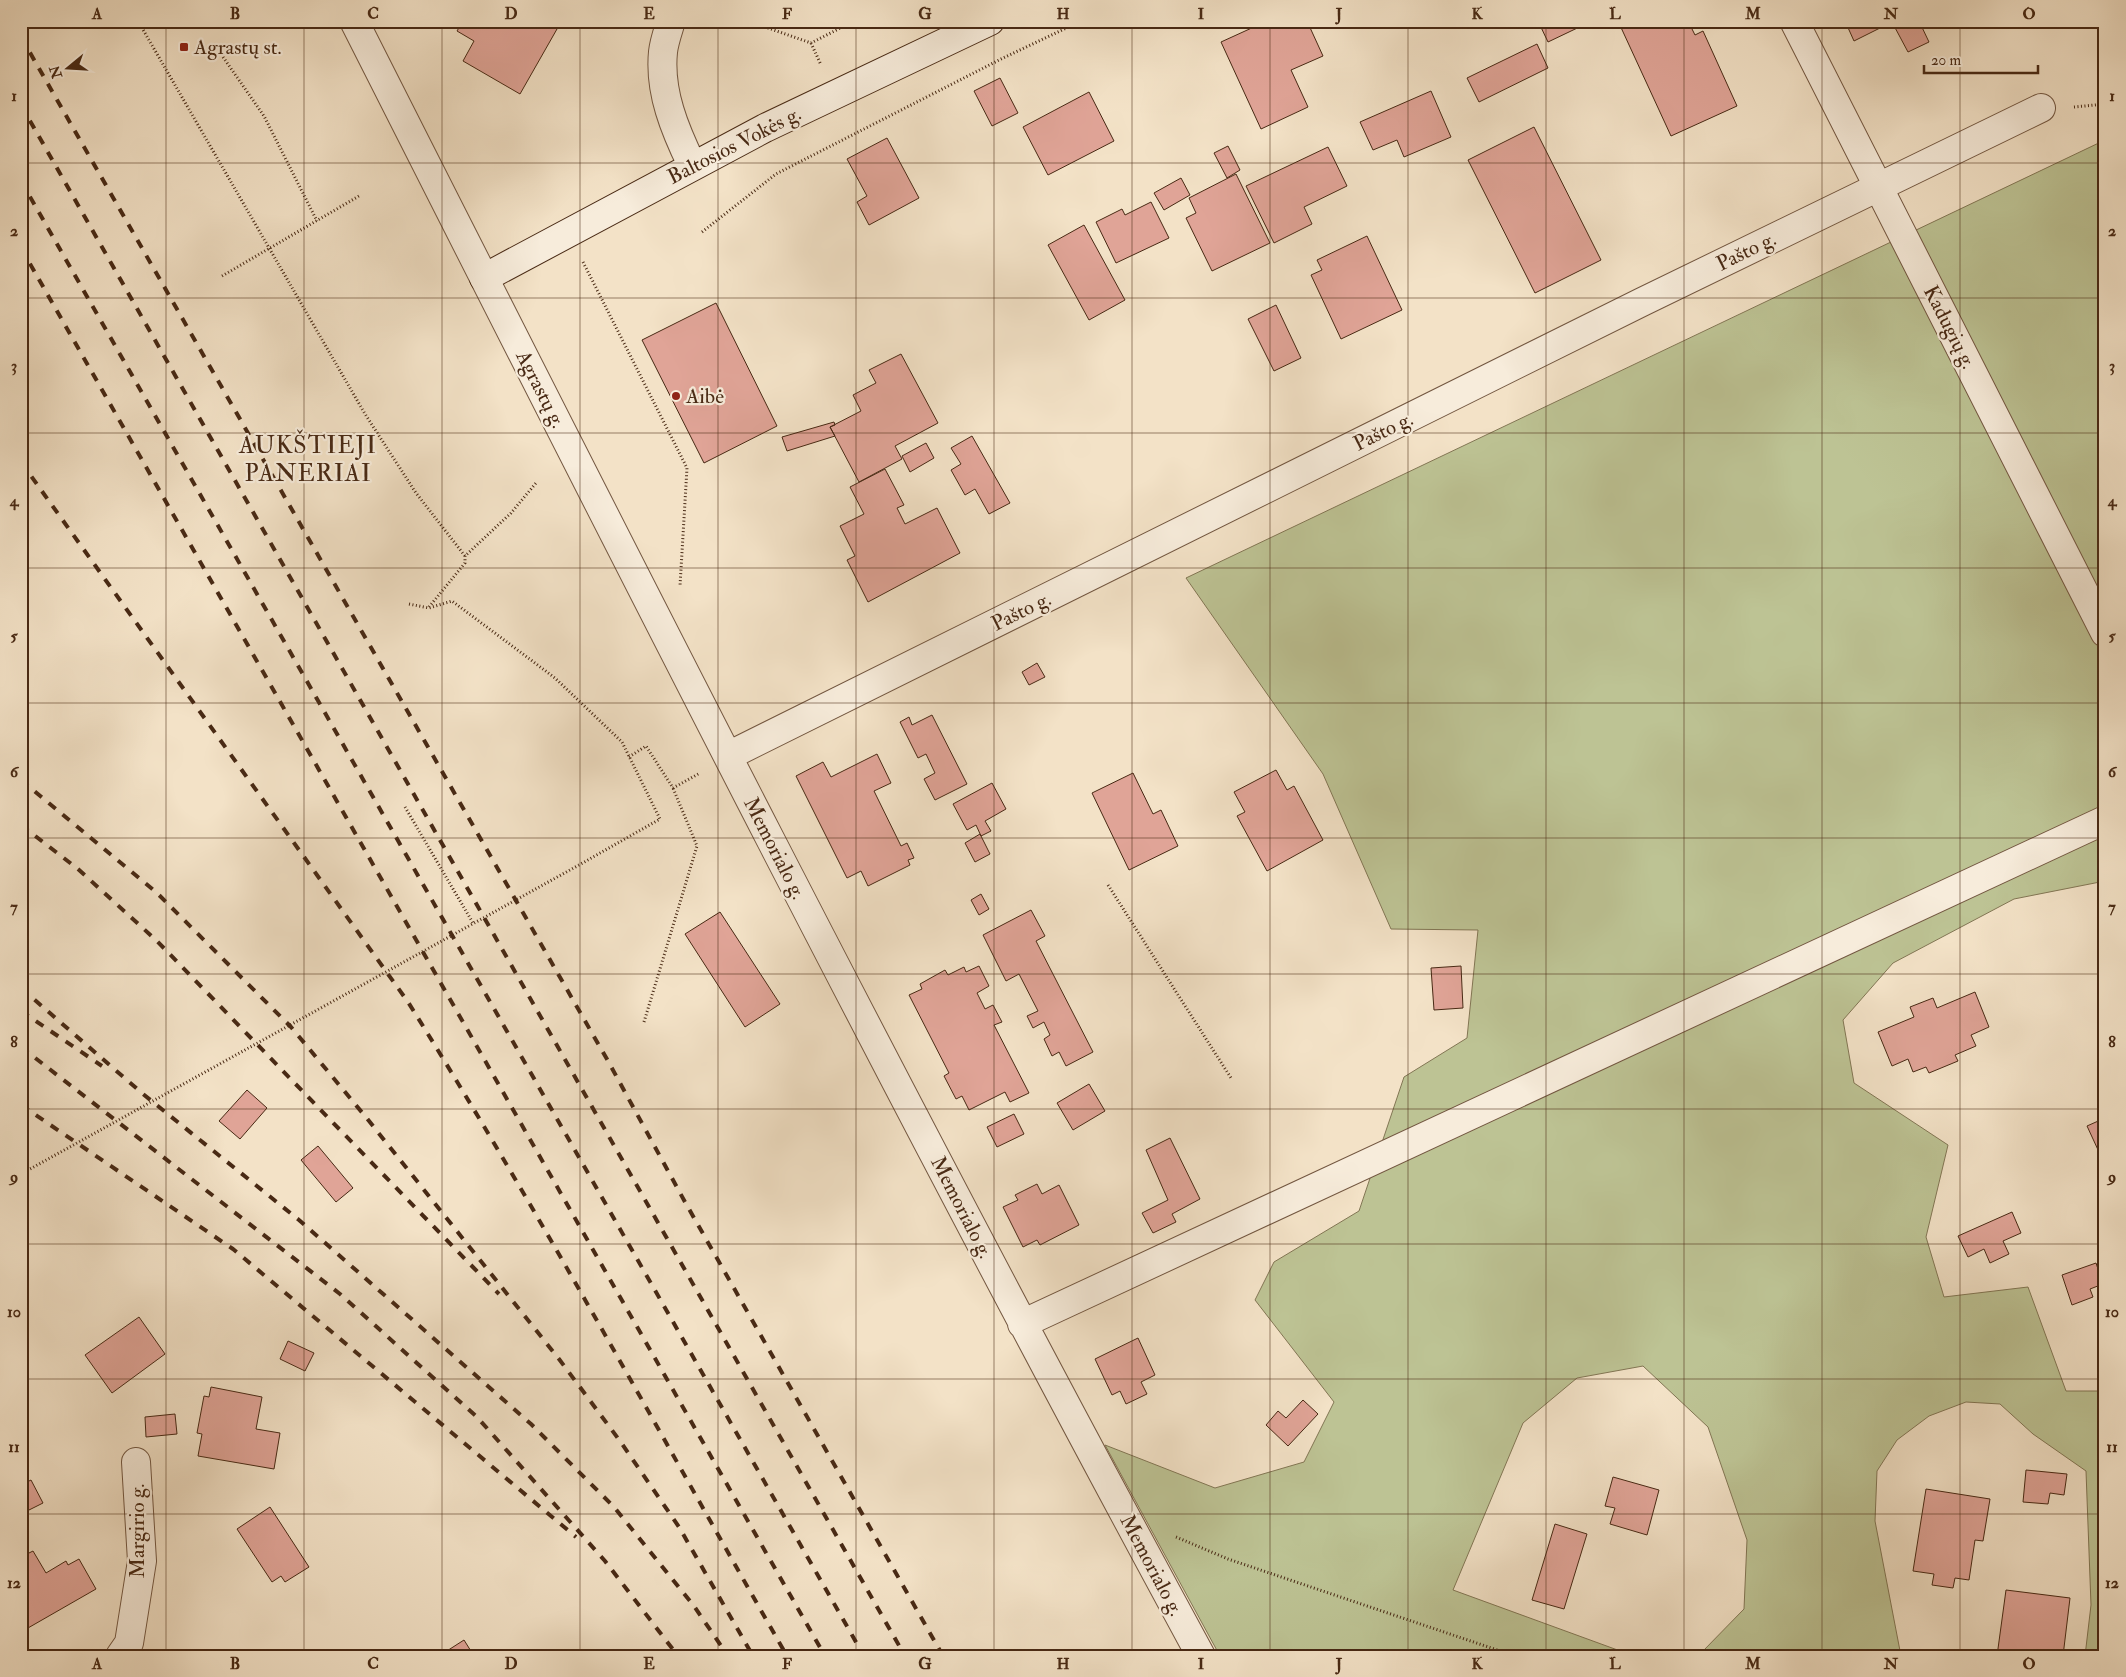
<svg xmlns="http://www.w3.org/2000/svg" width="2126" height="1677" viewBox="0 0 2126 1677" font-family="'IM FELL Double Pica',serif">
  <style>
    .green { fill: #bdc394; stroke: #827654 }
    .building { fill: #e0a497; stroke: #482914 }
    .lines { fill: none; stroke-linecap: round; stroke-linejoin: round }
    .street-casing { stroke: #735741; stroke-width: 30 }
    .secondary-casing { stroke: #482914; stroke-width: 30 }
    .path { stroke: #482914; stroke-width: 3; stroke-dasharray: 1 2.5; stroke-linecap: butt }
    .street { stroke: #f7ecdb; stroke-width: 28 }
    .secondary { stroke: #f7ecdb; stroke-width: 28 }
    .rail { stroke: #482914; stroke-width: 4; stroke-dasharray: 9 9; stroke-linecap: butt }
    .path-bridge { stroke: #482914; stroke-width: 3; stroke-dasharray: 1 2.5; stroke-linecap: butt }
    .grid { fill: none; stroke: #482914; stroke-width: 1; stroke-opacity: 0.55 }
    .poi-dot { fill: #8f2418; stroke: #f7ecdb; stroke-width: 2 }
    .labels { text-anchor: middle; stroke-width: 4.5; stroke-linejoin: round; paint-order: stroke }
    .poi-label { font-size: 21px; fill: #482914; stroke: #f7ecdb; text-anchor: start }
    .street-label { font-size: 21px; fill: #482914; stroke: #f7ecdb }
    .quarter-label { font-size: 24px; letter-spacing: 1px; fill: #482914; stroke: #f7ecdb }
    .neatline { fill: none; stroke: #482914; stroke-width: 2 }
    .grid-label { font-size: 16px; text-anchor: middle; font-weight: bold; fill: #482914 }
  </style>
  <rect width="100%" height="100%" fill="#f3e2c7"/>
  <filter id="stains"><feTurbulence type="fractalNoise" baseFrequency=".004" numOctaves="4"/><feColorMatrix values="0 0 0 0 .2 0 0 0 0 .09 0 0 0 0 .02 0 0 0 .5 -.17"/></filter>
  <radialGradient id="worn" r=".72"><stop offset=".6" stop-color="#630" stop-opacity="0"/><stop offset="1" stop-color="#630" stop-opacity=".3"/></radialGradient>
  <path class="green" d="M2105,140V881L2014,899L1893,963L1843,1020L1854,1083L1948,1145L1926,1237L1944,1297L2028,1287L2066,1391H2105V1656H2085L2091,1605L2086,1471L2033,1434L2000,1404L1966,1402L1929,1416L1897,1440L1877,1471L1875,1521L1901,1656H1657L1703,1651L1744,1609L1747,1540L1708,1427L1643,1366L1577,1378L1523,1423L1453,1590L1634,1656H1220L1105,1445L1215,1488L1304,1462L1334,1402L1255,1300L1274,1262L1359,1211L1404,1077L1467,1038L1478,930L1391,929L1323,774L1186,578Z"/>
  <path class="building" d="M463,21H542L557,29L520,94L463,61L474,41L457,31Z
    M1267,21H1307L1323,56L1291,70L1308,107L1261,129L1221,42Z
    M1538,21H1592L1548,42Z
    M1618,21H1688L1695,35L1703,31L1737,106L1671,136Z
    M1845,21H1919L1929,42L1908,52L1892,22L1854,41Z
    M1537,44L1548,68L1479,102L1467,78Z
    M1000,78L1018,113L992,126L974,91Z
    M1431,91L1451,137L1404,157L1397,140L1373,150L1360,122Z
    M1089,92L1114,141L1048,175L1023,127Z
    M1534,127L1601,260L1535,293L1468,160Z
    M887,138L919,198L869,225L857,202L867,196L847,159Z
    M1228,146L1240,170L1227,178L1214,153Z
    M1328,147L1347,186L1304,207L1312,224L1274,243L1246,186Z
    M1236,174L1270,243L1212,271L1186,218L1196,213L1189,198Z
    M1181,178L1190,195L1164,210L1154,193Z
    M1151,202L1169,238L1116,263L1096,222L1122,209L1125,215Z
    M1084,225L1125,300L1089,320L1048,245Z
    M1367,236L1402,310L1341,339L1311,275L1322,270L1317,260Z
    M716,303L777,426L704,463L642,340Z
    M1276,305L1301,358L1274,371L1248,319Z
    M901,354L938,423L895,446L902,459L859,482L830,427L861,411L853,395L876,383L869,370Z
    M834,422L835,425L830,427L835,436L787,451L782,437Z
    M972,436L1010,503L989,514L975,489L965,495L951,470L961,464L951,448Z
    M926,443L934,458L910,472L902,456Z
    M885,469L904,505L897,508L905,524L937,508L960,553L868,602L847,560L855,556L840,526L864,514L850,487Z
    M1037,663L1045,677L1029,685L1022,672Z
    M932,715L967,784L935,800L924,779L935,773L926,754L918,758L900,722L909,717L912,725Z
    M877,754L891,783L874,791L901,846L907,843L914,858L908,860L910,865L868,886L861,871L847,878L796,776L823,762L831,777Z
    M1276,770L1287,790L1294,786L1323,840L1267,871L1237,816L1245,812L1234,792Z
    M1133,773L1153,814L1161,810L1178,846L1129,870L1092,793Z
    M992,783L1006,809L985,821L991,831L981,836L976,825L967,830L953,804Z
    M980,834L990,854L975,862L965,843Z
    M981,894L989,909L979,915L971,900Z
    M1031,910L1045,936L1036,941L1093,1052L1066,1066L1059,1052L1052,1056L1044,1039L1050,1035L1044,1022L1033,1028L1027,1016L1038,1011L1019,974L1006,981L983,935Z
    M720,912L780,1004L745,1027L685,934Z
    M979,966L989,986L977,993L985,1009L993,1005L1002,1022L994,1025L1029,1093L1010,1102L1005,1092L969,1110L962,1096L956,1099L944,1076L949,1073L909,995L922,989L920,984L945,970L948,975L964,967L966,972Z
    M1461,966L1463,1008L1434,1010L1431,968Z
    M1975,992L1989,1027L1971,1035L1976,1046L1955,1055L1958,1061L1929,1073L1926,1067L1913,1072L1908,1059L1892,1066L1878,1032L1914,1017L1910,1007L1933,998L1937,1008Z
    M1089,1084L1105,1111L1073,1130L1057,1103Z
    M247,1090L267,1108L240,1139L219,1121Z
    M1014,1114L1024,1134L997,1147L987,1127Z
    M2105,1118V1165L2087,1126Z
    M1170,1138L1200,1199L1172,1214L1176,1222L1153,1233L1142,1213L1168,1200L1146,1150Z
    M318,1146L353,1188L336,1202L301,1160Z
    M1037,1184L1042,1194L1059,1185L1079,1225L1040,1245L1037,1240L1023,1247L1003,1207L1018,1200L1015,1195Z
    M2012,1212L2021,1233L2003,1241L2009,1254L1990,1263L1984,1249L1968,1257L1958,1236Z
    M2096,1263L2103,1284L2090,1289L2093,1297L2072,1305L2062,1275Z
    M139,1317L165,1354L112,1393L85,1355Z
    M1138,1338L1155,1375L1141,1382L1147,1394L1126,1404L1120,1391L1112,1395L1095,1359Z
    M288,1341L314,1353L305,1371L280,1359Z
    M211,1387L262,1397L256,1429L280,1433L274,1469L198,1456L202,1434L197,1433L204,1396L209,1397Z
    M1303,1400L1318,1414L1288,1446L1266,1425L1278,1411L1286,1418Z
    M175,1414L177,1434L146,1437L145,1417Z
    M2026,1470L2067,1474L2064,1495L2050,1493L2048,1504L2023,1502Z
    M1613,1477L1659,1490L1647,1535L1610,1524L1615,1508L1605,1506Z
    M31,1480L43,1503L21,1514V1485Z
    M1926,1489L1990,1499L1983,1541L1975,1540L1969,1580L1955,1578L1953,1588L1932,1585L1934,1574L1913,1571Z
    M270,1507L309,1567L285,1582L281,1576L272,1582L237,1529Z
    M1555,1524L1587,1534L1564,1609L1532,1600Z
    M33,1551L46,1573L66,1561L68,1565L79,1559L96,1589L21,1632V1557Z
    M2006,1590L2070,1598L2063,1656H1997Z
    M464,1640L474,1656H439Z"/>
  <g class="lines">
    <defs>
      <path id="street" d="M354,21C631,569 908,1116 1201,1656
        M671,21C668,31 664,42 663,52C659,92 675,130 692,165
        M1794,21L2105,633
        M728,756L1642,302L2041,108
        M1022,1324L2105,820
        M120,1656L129,1643L142,1561L136,1462"/>
      <path id="secondary" d="M484,278L765,128L990,21"/>
    </defs>
    <use href="#street" class="street-casing"/>
    <use href="#secondary" class="secondary-casing"/>
    <path class="path" d="M138,21L365,414L416,493L465,556
      M748,21L811,43L854,21
      M811,43L821,65
      M223,57L264,116L317,221
      M2074,107L2105,104
      M702,232L776,174L1003,58L1081,21
      M583,262L687,468L680,586
      M222,276L359,196
      M409,604L429,608L452,601L555,678L622,742L660,819L579,865
      M429,607L465,563V556L511,513L536,483
      M629,757L646,746L673,788L700,773
      M2100,787L2105,773
      M405,807L473,923
      M1108,885L1231,1078
      M644,1022L697,846L673,788
      M1176,1537L1228,1559L1515,1656"/>
    <use href="#street" class="street"/>
    <use href="#secondary" class="secondary"/>
    <path class="rail" d="M21,37L608,1061L685,1202L943,1656
      M21,105L905,1656
      M21,181L864,1656
      M21,248L825,1656
      M21,462L408,1002C542,1216 662,1438 787,1656
      M21,780L156,892L291,1027L365,1116L559,1359L620,1441L679,1527L753,1656
      M21,825L78,869L157,941L499,1294
      M21,988L143,1094L299,1220L531,1424L614,1507L694,1606L728,1656
      M21,1011L102,1066
      M21,1047L340,1294L477,1417L605,1561L678,1656
      M21,1105L233,1249L576,1537"/>
    <path class="path-bridge" d="M21,1174L579,865"/>
  </g>
  <path class="grid" d="M166,21V1656M304,21V1656M442,21V1656M580,21V1656M718,21V1656M856,21V1656M994,21V1656M1132,21V1656M1270,21V1656M1408,21V1656M1546,21V1656M1684,21V1656M1822,21V1656M1960,21V1656M21,163H2105M21,298H2105M21,433H2105M21,568H2105M21,703H2105M21,838H2105M21,974H2105M21,1109H2105M21,1244H2105M21,1379H2105M21,1514H2105"/>
  <g class="poi-dot">
    <rect x="179" y="42" width="10" height="10" rx="2.5"/>
    <circle cx="676" cy="396" r="5"/>
  </g>
  <g class="labels">
    <g class="poi-label">
      <text x="194" y="54">Agrastų st.</text>
      <text x="686" y="403">Aibė</text>
    </g>
    <g class="street-label">
      <text transform="translate(734 145) rotate(-27)" y="7">Baltosios Vokės g.</text>
      <text transform="translate(1746 251) rotate(-26)" y="7">Pašto g.</text>
      <text transform="translate(1950 327) rotate(63)" y="7">Kadugių g.</text>
      <text transform="translate(541 389) rotate(63)" y="7">Agrastų g.</text>
      <text transform="translate(1383 431) rotate(-26)" y="7">Pašto g.</text>
      <text transform="translate(1021 611) rotate(-26)" y="7">Pašto g.</text>
      <text transform="translate(775 848) rotate(63)" y="7">Memorialo g.</text>
      <text transform="translate(962 1207) rotate(63)" y="7">Memorialo g.</text>
      <text transform="translate(137 1531) rotate(-90)" y="7">Margirio g.</text>
      <text transform="translate(1152 1565) rotate(62)" y="7">Memorialo g.</text>
    </g>
    <g class="quarter-label">
      <text x="308" y="453">AUKŠTIEJI<tspan x="308" dy="28">PANERIAI</tspan></text>
    </g>
  </g>
  <rect width="2126" height="1677" fill="none" stroke="#f3e2c7" stroke-width="55"/>
  <g transform="translate(68 68) rotate(252)" stroke="#f7ecdb" stroke-width="4" paint-order="stroke">
  <path d="M0-4L9 19L0 12L-9 19Z" fill="#482914"/>
  <text y="-8" font-size="14" font-weight="bold" text-anchor="middle" fill="#482914">N</text>
  </g>
  <path d="M1924 65v8h114v-8" fill="none" stroke="#482914" stroke-width="2.5"/>
  <text x="1931" y="65" font-size="15" fill="#482914" stroke="#f7ecdb" stroke-width="4" paint-order="stroke">20 m</text>
  <rect x="28" y="28" width="2070" height="1622" class="neatline"/>
  <g class="grid-label">
    <text x="97" y="19">A</text>
    <text x="235" y="19">B</text>
    <text x="373" y="19">C</text>
    <text x="511" y="19">D</text>
    <text x="649" y="19">E</text>
    <text x="787" y="19">F</text>
    <text x="925" y="19">G</text>
    <text x="1063" y="19">H</text>
    <text x="1201" y="19">I</text>
    <text x="1339" y="19">J</text>
    <text x="1477" y="19">K</text>
    <text x="1615" y="19">L</text>
    <text x="1753" y="19">M</text>
    <text x="1891" y="19">N</text>
    <text x="2029" y="19">O</text>
    <text x="14" y="101">1</text>
    <text x="2112" y="101">1</text>
    <text x="14" y="236">2</text>
    <text x="2112" y="236">2</text>
    <text x="14" y="371">3</text>
    <text x="2112" y="371">3</text>
    <text x="14" y="506">4</text>
    <text x="2112" y="506">4</text>
    <text x="14" y="641">5</text>
    <text x="2112" y="641">5</text>
    <text x="14" y="777">6</text>
    <text x="2112" y="777">6</text>
    <text x="14" y="912">7</text>
    <text x="2112" y="912">7</text>
    <text x="14" y="1047">8</text>
    <text x="2112" y="1047">8</text>
    <text x="14" y="1182">9</text>
    <text x="2112" y="1182">9</text>
    <text x="14" y="1317">10</text>
    <text x="2112" y="1317">10</text>
    <text x="14" y="1452">11</text>
    <text x="2112" y="1452">11</text>
    <text x="14" y="1588">12</text>
    <text x="2112" y="1588">12</text>
    <text x="97" y="1669">A</text>
    <text x="235" y="1669">B</text>
    <text x="373" y="1669">C</text>
    <text x="511" y="1669">D</text>
    <text x="649" y="1669">E</text>
    <text x="787" y="1669">F</text>
    <text x="925" y="1669">G</text>
    <text x="1063" y="1669">H</text>
    <text x="1201" y="1669">I</text>
    <text x="1339" y="1669">J</text>
    <text x="1477" y="1669">K</text>
    <text x="1615" y="1669">L</text>
    <text x="1753" y="1669">M</text>
    <text x="1891" y="1669">N</text>
    <text x="2029" y="1669">O</text>
  </g>
  <rect width="100%" height="100%" filter="url(#stains)"/>
  <rect width="100%" height="100%" fill="url(#worn)"/>
</svg>
